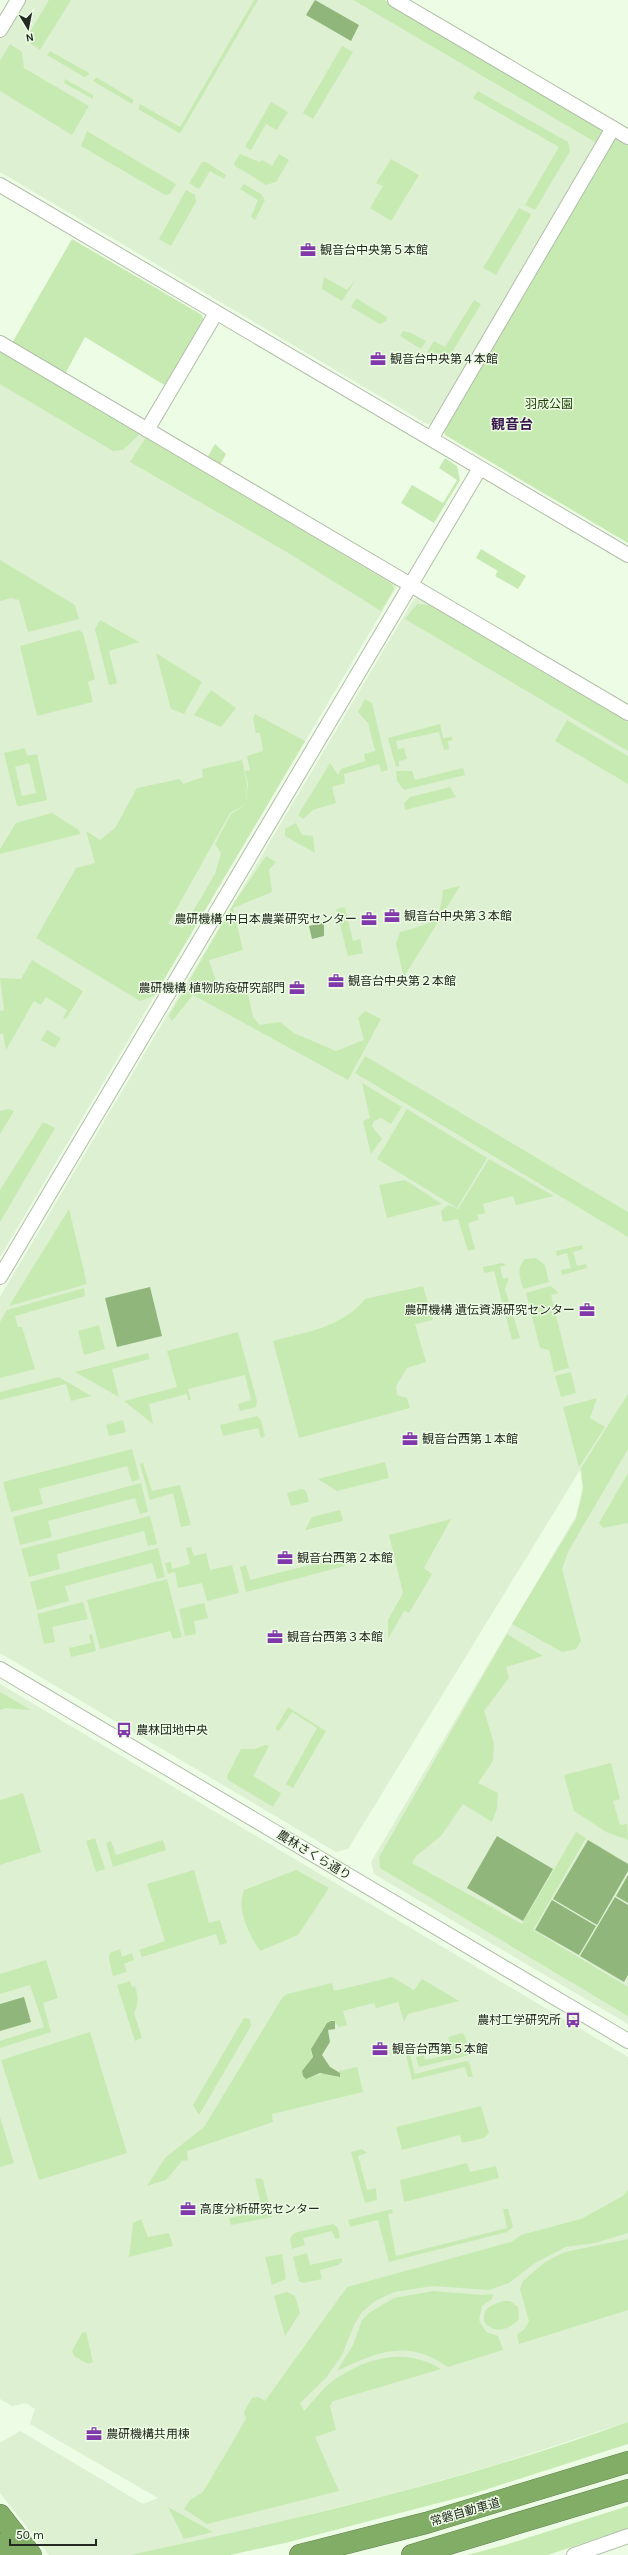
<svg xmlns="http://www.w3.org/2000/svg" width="628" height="2555" viewBox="0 0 628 2555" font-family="Karla,'Noto Sans JP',sans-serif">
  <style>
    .built { fill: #ddf0d2 }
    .green { fill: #c7eab2; fill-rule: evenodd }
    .water { fill: #91b67b }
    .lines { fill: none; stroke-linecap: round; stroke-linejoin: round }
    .minor-casing { stroke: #b1bfa8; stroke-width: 16 }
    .highway-casing { stroke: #617f4e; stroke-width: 22 }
    .minor { stroke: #fff; stroke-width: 14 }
    .highway { stroke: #82ad67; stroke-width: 21 }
    .labels { text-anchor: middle; stroke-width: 3; stroke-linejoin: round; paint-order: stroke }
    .poi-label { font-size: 12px; fill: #242a21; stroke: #edfce4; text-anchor: start }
    .park-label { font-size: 12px; fill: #1c3d00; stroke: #edfce4 }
    .street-label { font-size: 12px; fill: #242a21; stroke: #edfce4 }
    .quarter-label { font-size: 14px; font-weight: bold; fill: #3a174e; stroke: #edfce4 }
  </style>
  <rect width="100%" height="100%" fill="#edfce4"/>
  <path class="built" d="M23,0H353L598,144L434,423L427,424L0,172V39Z
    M0,350L395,582L396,588L0,1257Z
    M421,597L628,721V2024L374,1874L371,1862L576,1516L583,1487L580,1470L348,1849L336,1852L0,1653V1297L414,599Z
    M0,1684L628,2057V2422L495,2465L410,2489L223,2536L130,2555H49L0,2493V2443L20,2431L143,2504L158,2498L30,2424L35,2409L26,2403L12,2406L0,2399Z"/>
  <path class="green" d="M49,0H71L40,50L28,42L27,37Z
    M254,0H258L181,132L179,133L138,109L140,104L180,127Z
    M353,0H385L602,128L604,135L598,144Z
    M10,44L22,52L24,68L89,106L72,135L0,91V61Z
    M342,46L353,52L313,119L303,113Z
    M50,51L89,73V75L84,77L47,55Z
    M96,77L134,100L132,104L93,81Z
    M65,79L93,95V99L64,83Z
    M478,91L568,142L570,151L535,210L525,205L559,147L473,98Z
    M271,102L288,112L277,130L266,124L251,150L245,147Z
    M87,131L176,184L170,194L165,195L81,146Z
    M621,137L628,142V543L445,435L444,429L612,140Z
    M240,154L260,162L262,160L272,166L279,154L289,160L276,182L266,185L235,166L234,163Z
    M391,159L419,175L391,221L370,208L383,186L376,183Z
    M202,162H206L226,175L224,179L210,171L199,189L189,183Z
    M244,184L261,194L265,200L255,220L251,217L258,200L240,189Z
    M186,190L195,195L196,202L171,246L159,239Z
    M519,208L531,214L530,217L496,275L483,268Z
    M72,239L202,315L204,322L166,386L85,337L65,374L12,343Z
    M324,277L347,290L356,279L342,301L322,289Z
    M356,298L387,317L386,321L380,324L351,307Z
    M474,300L481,304L448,359L442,360L427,352L434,341L445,347Z
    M403,331L411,333L426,341L421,349L400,336Z
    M0,350L141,433L123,450L113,451L0,384Z
    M146,437L392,584L394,589L381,611L285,551L130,462Z
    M215,444L226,454L220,465L207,458Z
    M445,458L457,466L460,480L434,523L401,503L412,485L443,503L457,480L439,468Z
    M481,549L526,576L518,589L495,576L498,571L476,558Z
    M0,560L75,605L79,619L28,632L19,600L11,598L0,601Z
    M417,604L429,605L628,722V751L405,619Z
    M100,620L139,642L109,651L117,683L109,685L95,629Z
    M79,630L83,633L95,679L88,682L93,702L37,716L20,646Z
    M156,653L202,682L184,714L171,709Z
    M211,690L236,708L221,727L194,715Z
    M365,699L372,703L388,770L381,772L379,764L344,774L345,783L332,787L336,803L313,810L303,819L298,815L330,763L338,775L341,769L365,761L364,754L375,751L368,723L358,712Z
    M255,714L305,741L154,996L140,1001L36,938L76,868L95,863L86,831L100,840L115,828L137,788L180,779L183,784L203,777L202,769L242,760L247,784L246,803L248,784L245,771L250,770L247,756L263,751L260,733H256L253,718ZM246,804L231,814L215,844L221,853L215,874L183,928L168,924L230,813Z
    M567,720L628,756V784L555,741Z
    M440,724L443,738L452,737L453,740L448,741L449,749L444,750L439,732L396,741L398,749L404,748L407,759L399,761V766L396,767L388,738Z
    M25,748L27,756L37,754L47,800L20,806H17L4,753ZM29,763L36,793L22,796L15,767Z
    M463,768L465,775L404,790L397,781L396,771H412L415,780Z
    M450,787L456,797L405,810L404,803L410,797Z
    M52,813L79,830L80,834L0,854V849L16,823Z
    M296,823L302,835L313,836L315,853L285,836V829Z
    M266,856L276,862L269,870L272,892L233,908L243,950L209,960L220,993L247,988L253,1017L260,1025L280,1022L294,1033L336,1051L364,1040L358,1018L365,1011L381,1019L348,1080L193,995L172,1021L169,1016L234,903Z
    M460,886L404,977L396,944L400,932C431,923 440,925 443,890Z
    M345,907L353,941L360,939L363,953L348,956L336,909Z
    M32,960L83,991L66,1019L63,1018L67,1010L46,997L41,1005L34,1001L6,1050L3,1033L0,1034V1011L4,1010L0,978L21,979Z
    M47,1030L61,1038L55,1048L41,1040Z
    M365,1056L628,1212V1237L355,1073Z
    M362,1083L402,1107L391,1124L381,1118L374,1121L372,1126L382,1139L371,1154L363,1121L370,1118Z
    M9,1109L14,1111L0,1134V1111Z
    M407,1109L487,1158L457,1208L377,1159Z
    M43,1122L55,1128L0,1222V1190Z
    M489,1159L554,1196L516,1205L513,1196L483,1204L485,1213L477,1215L479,1220L468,1223L475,1249L468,1251L458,1219L443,1222L441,1211L448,1205L458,1209Z
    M405,1180L442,1204L387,1218L379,1185Z
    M69,1209L87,1284L9,1306Z
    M582,1245L583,1249L573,1252L577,1266L586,1264L587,1268L562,1275L561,1270L571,1268L567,1253L557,1256L556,1251Z
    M536,1258L545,1265L549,1282L523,1289C520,1277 516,1268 525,1259Z
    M502,1263L506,1265L500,1267L503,1279L509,1277L505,1289L511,1309L519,1313L513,1315L520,1338L512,1340L494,1271L484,1273L483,1267Z
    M423,1286L433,1320L415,1324L426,1362L407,1368L396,1386L397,1395L407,1398L410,1408L299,1438L273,1341C306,1332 343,1327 365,1299Z
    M551,1286L559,1293L551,1295L569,1368L554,1372L549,1350L540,1348L526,1293Z
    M84,1288L85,1296L15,1316L18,1327H22L35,1369L0,1378V1322L7,1310Z
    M99,1325L105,1349L84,1355L78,1331Z
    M238,1332L257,1401L256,1407L240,1411L238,1404L251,1400L245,1375L188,1389L191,1400H188L187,1394L149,1404L153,1424L124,1401L177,1387L167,1351Z
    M148,1353L150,1359L112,1369L119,1397L75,1372Z
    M571,1372L576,1393L561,1397L555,1376Z
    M59,1377L91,1396L71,1401L66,1384L0,1400V1392Z
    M628,1394V1449L568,1552L562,1569L581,1641L576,1649L562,1652L512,1624L576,1519L583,1490L581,1468Z
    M597,1398L590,1418L605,1427L579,1467L563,1407Z
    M257,1416L261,1420L265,1436L261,1438L258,1428L223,1436L220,1425Z
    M123,1420L126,1432L109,1436L106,1425Z
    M132,1449L140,1479L132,1482L127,1466L39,1489L43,1504L11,1512L3,1482Z
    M385,1462L389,1478L337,1491L318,1479Z
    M143,1463L152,1491L180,1485L191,1525L181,1527L173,1493L150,1500L140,1464Z
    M628,1473V1523L603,1528L599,1523Z
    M141,1483L148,1512L140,1514L135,1498L48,1521L52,1537L20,1545L13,1517Z
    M302,1489L306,1491L309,1502L291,1506L287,1493Z
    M340,1510L343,1521L305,1530L312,1517Z
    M150,1516L157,1544L148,1546L144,1531L57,1554L60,1569L29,1577L21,1549Z
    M451,1519L424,1568L432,1574L409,1613L404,1611L388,1639V1620L403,1593L389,1535Z
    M191,1547L194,1556L206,1553L210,1570L232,1565L239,1593L207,1601L202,1583L178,1588L175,1572L168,1574L165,1563L171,1562L172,1569L190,1564L186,1548Z
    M158,1548L165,1577L157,1579L152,1563L65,1586L69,1601L37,1610L30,1582Z
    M342,1557L345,1566L246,1592L240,1567L246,1565L250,1580Z
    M167,1579L182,1637L173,1639L170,1631L100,1649L87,1600Z
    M83,1602L88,1619L52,1627L55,1642L44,1644L37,1614Z
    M204,1603L208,1618L194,1621L196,1634L185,1636L179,1609Z
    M92,1634L96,1651L71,1657L69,1648L91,1643L89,1635Z
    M507,1634L543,1656L506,1667L509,1678L484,1711L494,1743L493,1761L478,1783L498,1793L497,1808L492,1822L463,1804L441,1836L416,1856L412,1863L522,1924L576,1832L586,1838L533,1930L628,1987V2016L380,1868L379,1857Z
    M0,1692L31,1710L5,1708L0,1710Z
    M288,1707L326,1731L293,1788L286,1784L317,1728L292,1712L279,1731L275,1729Z
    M265,1745L269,1746L253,1776L281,1793L273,1807L228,1780L227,1776L241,1749H255Z
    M611,1763L620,1799L613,1801L620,1825L627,1824L628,1840L606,1832L574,1811L564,1775Z
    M23,1793L41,1852L0,1865V1800Z
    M95,1838L105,1869L96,1872L86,1841Z
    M163,1840L166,1850L113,1867L106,1843L111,1841L116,1855Z
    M194,1870L209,1923L220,1920L227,1943L220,1945L216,1934L142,1957L139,1950L165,1941L147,1884Z
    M296,1870L329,1888L298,1935L260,1951C249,1934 236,1910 244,1890Z
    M120,1949L122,1957L132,1953L134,1960L124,1964L127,1972L113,1976L109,1959L110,1953Z
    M46,1960L58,1998L43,2003L51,2032L0,2048V2041L44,2027L30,1985L0,1994V1974Z
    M392,1977L414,1990L422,1979L459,2001L408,2014L404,2022L398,2002L376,2008L374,2003L343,2011L347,2025L339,2027L333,2020L325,2026L311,2049L314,2076L327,2073L338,2077L339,2071L357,2067L363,2092L272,2114L273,2122L187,2151L188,2160L182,2161L166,2180L147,2186L165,2158L204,2127L282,1998L287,1994L332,1983L334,1991Z
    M130,1981L132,1987L135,1986C138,1996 139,2003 134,2013L142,2038L135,2041L117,1985Z
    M244,2018L250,2019L251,2026L199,2115L193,2105Z
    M90,2032L127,2153L39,2180L1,2060Z
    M462,2033L465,2036L470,2055L419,2067L416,2057L424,2055L425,2060L452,2054L448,2037Z
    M410,2054L415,2074L466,2061L469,2062L473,2077H468L465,2067L412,2080L406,2055Z
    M481,2106L489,2133L484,2138L462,2143L460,2135L402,2150L396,2127Z
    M0,2117L14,2163L0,2167Z
    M362,2149L367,2153L358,2156L367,2190L376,2188L377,2200L365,2203L351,2152Z
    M467,2163L470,2172L496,2166L499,2178L404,2202L400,2180Z
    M260,2178L263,2180L272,2217L231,2225L229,2218L260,2211L258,2201L260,2200L255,2179Z
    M628,2190V2233L595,2243L566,2247L535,2263L509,2283L489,2290L433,2286L394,2292L375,2301L362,2312L355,2323L342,2355L325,2379L300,2403L304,2411C313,2401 323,2388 334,2380C367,2357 406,2347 441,2369L333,2401L330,2406L336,2430L315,2437L339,2491L207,2524L184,2509L190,2500L203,2492L246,2419L244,2412L252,2398L258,2397L265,2401L347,2287L511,2242L521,2235L581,2219L623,2196Z
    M392,2209L393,2213L388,2214L396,2256L507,2228L503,2209H508L513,2227L507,2232L389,2262L378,2220L350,2227L348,2220Z
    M141,2219L148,2237L169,2233L173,2246L129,2257L133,2223Z
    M333,2224L338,2228L340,2238L335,2239L332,2231L303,2238L305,2245L292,2249L290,2239L294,2233Z
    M628,2239V2310L519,2344L517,2334L524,2330L529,2321L520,2289L523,2281L545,2262L565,2252Z
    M307,2253L310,2265L342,2258V2262L338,2265L320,2270L322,2279L302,2283L299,2281L293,2257Z
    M282,2254L286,2279L272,2285L265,2257Z
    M433,2291L482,2295L493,2294L492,2299L482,2306L479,2320L486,2332L498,2336L503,2350L448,2367C408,2339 378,2351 337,2371L353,2345L362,2320L369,2313L394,2298Z
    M287,2292L295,2296L300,2313L285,2336L274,2296Z
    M504,2301H510L518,2307L519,2319C510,2330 492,2335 484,2321C482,2307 494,2304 504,2301Z
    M86,2332L93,2362L88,2364L74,2356L72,2351L82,2333Z
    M628,2422V2444L469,2495L285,2543L230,2555H130C298,2519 466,2480 628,2422Z
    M628,2506V2528L548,2555H467L505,2545Z
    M168,2507L213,2532L184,2539Z"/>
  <path class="water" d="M315,0L359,25L351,41L306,15Z
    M324,922V936L312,939L309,926Z
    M150,1287L162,1336L117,1347L105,1298Z
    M497,1836L553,1869L523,1921L467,1888Z
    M588,1840L628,1864V1871L597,1925L553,1899Z
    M628,1875V1903L616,1896Z
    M615,1897L628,1905V1975L624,1982L580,1956Z
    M552,1900L596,1926L579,1955L535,1930Z
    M24,1997L31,2022L0,2031V2004Z
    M331,2021H335V2029L328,2030L330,2042L322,2055L330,2067L340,2073V2077L320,2073L306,2079L303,2076L302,2071L313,2057L311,2049L327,2023Z"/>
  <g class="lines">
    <defs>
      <path id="minor" d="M395,0L628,137
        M0,30L18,0
        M0,185L628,555
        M0,343L628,713
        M147,430L216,313
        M431,439L613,128
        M0,1277L480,468
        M0,1669L628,2041
        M574,2555L628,2536"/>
      <path id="highway" d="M0,2515L31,2555
        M0,2544L8,2555
        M300,2555L426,2523L628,2462
        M412,2555L628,2490"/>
    </defs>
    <use href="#minor" class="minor-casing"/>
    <use href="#highway" class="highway-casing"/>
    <use href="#minor" class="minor"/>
    <use href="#highway" class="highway"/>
  </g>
  <defs>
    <symbol id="office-bare" viewBox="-9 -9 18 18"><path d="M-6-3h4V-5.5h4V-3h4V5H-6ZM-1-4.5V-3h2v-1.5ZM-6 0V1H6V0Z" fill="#8138aa" stroke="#edfce4" stroke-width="2.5" paint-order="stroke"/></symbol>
    <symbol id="bus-bare" viewBox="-9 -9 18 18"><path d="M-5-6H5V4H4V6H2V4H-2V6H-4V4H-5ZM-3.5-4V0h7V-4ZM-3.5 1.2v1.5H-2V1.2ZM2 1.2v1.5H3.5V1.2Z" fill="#8138aa" stroke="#edfce4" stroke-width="2.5" paint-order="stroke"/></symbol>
  </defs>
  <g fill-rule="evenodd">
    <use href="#office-bare" x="297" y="239" width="22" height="22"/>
    <use href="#office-bare" x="367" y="348" width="22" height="22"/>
    <use href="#office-bare" x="381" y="905" width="22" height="22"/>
    <use href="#office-bare" x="358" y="908" width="22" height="22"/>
    <use href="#office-bare" x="325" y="970" width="22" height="22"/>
    <use href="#office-bare" x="286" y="977" width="22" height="22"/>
    <use href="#office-bare" x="576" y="1299" width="22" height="22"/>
    <use href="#office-bare" x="399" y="1428" width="22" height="22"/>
    <use href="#office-bare" x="274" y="1547" width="22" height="22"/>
    <use href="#office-bare" x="264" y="1626" width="22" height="22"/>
    <use href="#bus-bare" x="113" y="1719" width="22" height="22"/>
    <use href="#bus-bare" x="562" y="2009" width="22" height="22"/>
    <use href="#office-bare" x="369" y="2038" width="22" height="22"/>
    <use href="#office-bare" x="177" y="2198" width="22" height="22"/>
    <use href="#office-bare" x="83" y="2423" width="22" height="22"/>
  </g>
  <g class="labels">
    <g class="poi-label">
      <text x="320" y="254">観音台中央第５本館</text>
      <text x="390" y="363">観音台中央第４本館</text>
      <text x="404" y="920">観音台中央第３本館</text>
      <text x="357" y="923" text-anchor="end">農研機構 中日本農業研究センター</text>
      <text x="348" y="985">観音台中央第２本館</text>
      <text x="285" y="992" text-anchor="end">農研機構 植物防疫研究部門</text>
      <text x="575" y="1314" text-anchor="end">農研機構 遺伝資源研究センター</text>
      <text x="422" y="1443">観音台西第１本館</text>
      <text x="297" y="1562">観音台西第２本館</text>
      <text x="287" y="1641">観音台西第３本館</text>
      <text x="136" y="1734">農林団地中央</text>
      <text x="561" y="2024" text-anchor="end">農村工学研究所</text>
      <text x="392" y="2053">観音台西第５本館</text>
      <text x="200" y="2213">高度分析研究センター</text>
      <text x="106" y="2438">農研機構共用棟</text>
    </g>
    <g class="park-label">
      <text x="549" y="408">羽成公園</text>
    </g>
    <g class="street-label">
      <text transform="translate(314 1855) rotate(31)" y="4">農林さくら通り</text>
      <text transform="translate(465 2512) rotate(-16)" y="4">常磐自動車道</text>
    </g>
    <g class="quarter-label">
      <text x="512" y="429">観音台</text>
    </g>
  </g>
  <g transform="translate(28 28) rotate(170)" stroke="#edfce4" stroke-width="3" paint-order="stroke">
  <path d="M0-3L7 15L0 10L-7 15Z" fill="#242a21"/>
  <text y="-6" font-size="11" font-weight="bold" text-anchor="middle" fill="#242a21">N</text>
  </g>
  <path d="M10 2539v6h86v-6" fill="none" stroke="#242a21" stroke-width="2"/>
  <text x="16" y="2539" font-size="12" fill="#242a21" stroke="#edfce4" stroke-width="3" paint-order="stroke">50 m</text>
</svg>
